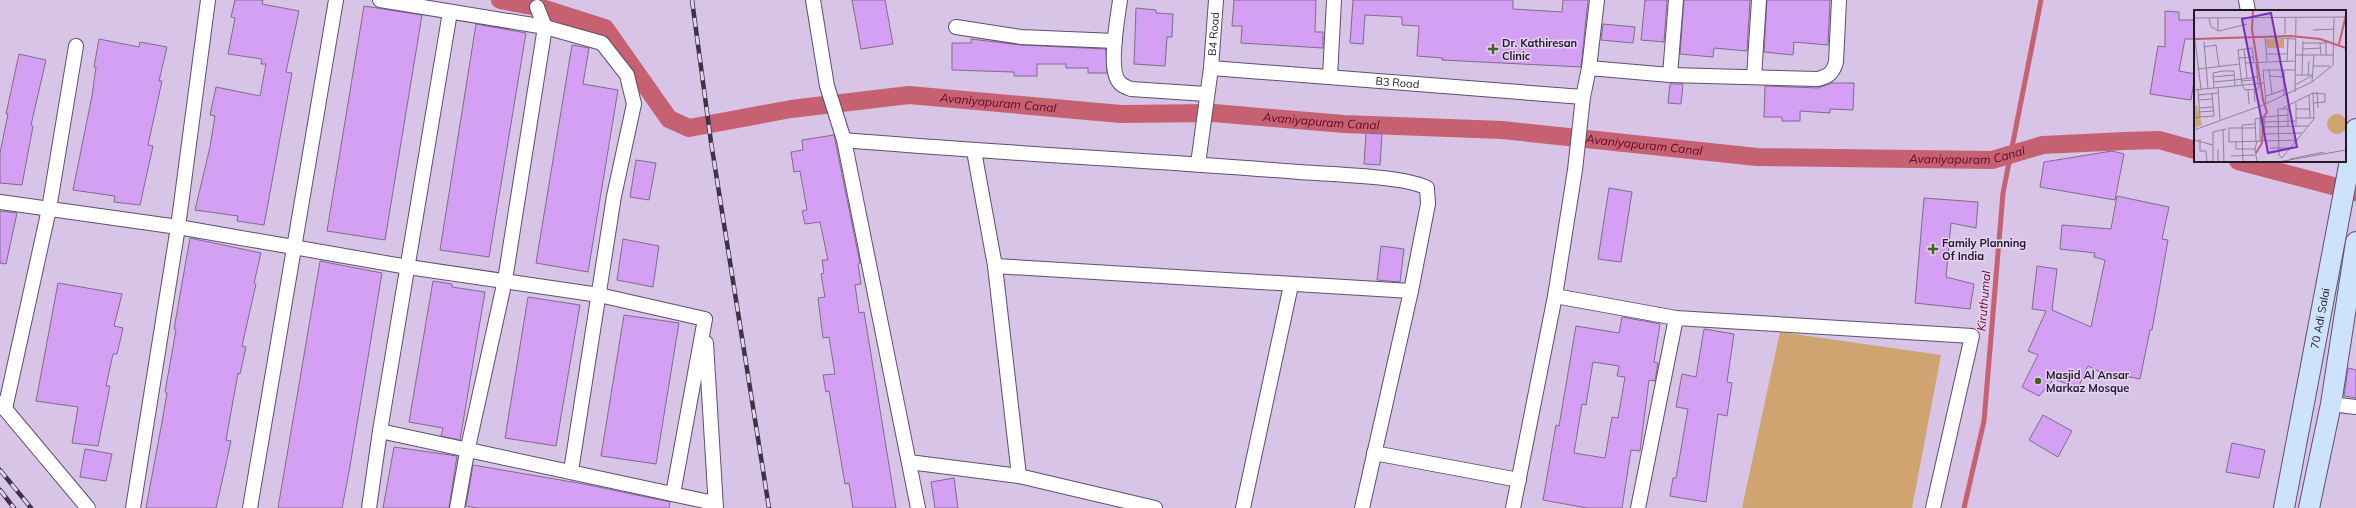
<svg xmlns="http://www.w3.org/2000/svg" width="2356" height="508" viewBox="0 0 2356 508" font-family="Mulish,sans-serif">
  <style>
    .green { fill: #cfa470 }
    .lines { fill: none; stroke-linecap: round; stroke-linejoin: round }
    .stream { stroke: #c56171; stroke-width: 5 }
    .canal { stroke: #c56171; stroke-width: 18 }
    .building { fill: #d4a0f4; stroke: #7e6c8a; fill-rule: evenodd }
    .minor-casing { stroke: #604f6c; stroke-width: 16 }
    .secondary-casing { stroke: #604f6c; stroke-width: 22 }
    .minor { stroke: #fff; stroke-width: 14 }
    .secondary { stroke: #cde3fb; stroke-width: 20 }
    .rail-casing { stroke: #3d3443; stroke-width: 4.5 }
    .rail { stroke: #e5d1f3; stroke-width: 3; stroke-dasharray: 9; stroke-linecap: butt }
    .poi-dot { fill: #41631b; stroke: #e5d1f3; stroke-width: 1.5 }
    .labels { text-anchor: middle; stroke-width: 3; stroke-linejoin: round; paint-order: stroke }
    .street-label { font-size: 11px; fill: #211a26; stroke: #e5d1f3 }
    .poi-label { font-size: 11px; font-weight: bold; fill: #211a26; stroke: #e5d1f3; text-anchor: start }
    .water-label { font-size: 12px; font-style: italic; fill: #660524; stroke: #e5d1f3 }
    .inset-river { fill: none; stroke: #c56171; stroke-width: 2 }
    .inset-road { fill: none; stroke: #8f8099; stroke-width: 1 }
    .view { fill: #7b2cbf; fill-opacity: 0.15; stroke: #7b2cbf; stroke-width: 2 }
    .inset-edge { fill: none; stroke: #211a26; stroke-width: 2 }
  </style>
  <rect width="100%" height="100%" fill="#d8c4e6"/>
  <path class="green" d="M1780,332L1941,355L1912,508H1742Z"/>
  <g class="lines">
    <path class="stream" d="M1964,508L1984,421L2003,193L2041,0"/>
    <g class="canal">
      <path id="s1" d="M500,0L542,8L605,28L669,119L689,128L791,109L909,95L1121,114L1214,113L1344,124L1502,130L1757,157L1992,160L2043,145L2125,141L2159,140L2195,150"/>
      <path d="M2238,161L2356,192"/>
    </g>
  </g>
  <path class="building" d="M235,0H263L262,4L299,11L286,72L292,73L264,225L237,221L238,216L195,210L210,147L215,116L210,115L216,87L260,96L266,64H261L262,59L228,54L235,18L231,17Z
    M852,0H885L893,44L861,49Z
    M1234,0H1316L1315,32H1323V48L1241,43L1242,26H1232Z
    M1353,0H1513V9L1562,12L1563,0H1588L1581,67L1442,60L1443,58L1417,56L1419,26L1402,25V17L1365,15L1363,44L1350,43Z
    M1645,0H1667L1664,42L1641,40Z
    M1684,0H1750L1747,51L1714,48L1713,57L1680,54Z
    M1767,0H1830L1828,45L1794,42L1793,55L1764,52Z
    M364,6L422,15L385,240L327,231Z
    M1136,8L1156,10V13L1173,14L1172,37H1167L1165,66L1134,64Z
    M2165,11L2179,12V20H2195V39H2185L2179,71L2195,74L2191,100L2150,94L2158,46L2165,47Z
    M476,24L526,33L489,257L440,250Z
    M1603,24L1635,27L1633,43L1601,40Z
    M99,39L139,47L140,42L167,47L159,81H162L148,145L153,146L140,205L114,202L115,196L73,190L92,96L96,67H94Z
    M971,39L1021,45L1106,49L1107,73H1088V68H1066V64H1037V76H1014V72L952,70V43H971Z
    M572,45L589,48L583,84L618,90L588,272L536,263Z
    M19,54L46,60L31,125L33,126L22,185L0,183V153L8,114H6Z
    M1832,83H1854L1853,110L1830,109V113L1800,111V121H1782V117H1764L1765,86L1818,88Z
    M1670,84H1683L1681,104L1668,103Z
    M1366,133L1382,134L1380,165L1364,164Z
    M834,135L860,263L858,264L861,284L855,285L859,313L864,312L868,336L896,508H853L849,483L845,484L829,391L826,392L823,375L835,374L829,337L823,338L818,298L825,297L821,274L824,273L822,260H828L820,222L805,224L802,211L807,210L800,171L794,172L791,152L803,150L802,140Z
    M2112,151L2124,154L2115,200L2040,187L2044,162Z
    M636,160L656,163L649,200L630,197Z
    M1609,188L1632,192L1621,262L1598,259Z
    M2117,196L2169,207L2162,239L2168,240L2152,330H2150L2140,379L2098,371L2088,366L2078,388L2054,379L2039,396L2022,387L2038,355L2028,351L2046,311L2032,309L2037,266L2057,269L2052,310L2091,327L2105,260L2094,257L2095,253L2060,249L2062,225L2111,229Z
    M1924,198L1978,202L1976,228L1951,223L1946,277L1974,284L1970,309L1915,303Z
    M0,211L17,213L6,264L0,263Z
    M190,238L261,253L254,283L256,284L242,346L246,347L240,374L238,373L226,440L231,441L216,508H146L162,422L167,393L165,392L176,330L174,329Z
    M623,239L659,246L653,287L617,280Z
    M1381,246L1404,249L1400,282L1377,280Z
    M320,261L382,273L349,472L342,508H278Z
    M433,281L452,284V287L485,292L460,440L441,436L443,428L409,422Z
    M58,283L122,294L114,326L123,328L117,354H113L106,386H110L98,446L72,443L78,407L36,401Z
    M528,297L580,305L556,446L505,438Z
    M624,315L679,323L656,464L601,456Z
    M1622,317L1660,324L1654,362L1658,363L1655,381L1649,380L1640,451L1631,450L1622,508H1587L1543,500L1556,425L1559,426L1576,326L1619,333ZM1593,362L1619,366L1617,376L1625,377L1618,418L1612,417L1605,458L1574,453L1582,404L1586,405Z
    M1704,329L1734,334L1727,382L1732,383L1727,416L1718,414L1706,502L1670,496L1673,478H1676L1688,409L1676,407L1682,374L1696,377Z
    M2348,368L2356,370V398L2344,396Z
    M2043,415L2072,431L2058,457L2029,440Z
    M2232,443L2265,450L2259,478L2226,472Z
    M394,447L457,456L449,508H383Z
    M85,449L112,454L106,481L80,477Z
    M473,465L584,484L670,502L669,508H478L466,506Z
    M954,478L958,508H935L931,482Z"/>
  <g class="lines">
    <defs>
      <g id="minor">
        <path d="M380,0L545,27L602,43L627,75L634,104L614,196L571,471"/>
        <path d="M813,0L827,86L844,140L918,508"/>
        <path d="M1120,0C1118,17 1107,71 1120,83C1123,86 1128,88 1131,89L1206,94"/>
        <path d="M2246,0L2248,11"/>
        <path d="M956,27L1021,37L1115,41"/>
        <path id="s2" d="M1211,68L1583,97"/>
        <path d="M1589,68L1670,75L1818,79C1829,76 1833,73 1836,62L1839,0"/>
        <path d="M1670,75L1676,0"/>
        <path d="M1330,77L1334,0"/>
        <path d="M1754,77L1759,0"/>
        <path d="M844,140C995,153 1147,160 1299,172C1326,174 1407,176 1427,188L1428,204L1411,291L1362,508"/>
        <path d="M974,151L995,266L1019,476"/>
        <path id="s3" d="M1198,164L1211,68L1216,0"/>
        <path d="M0,202L178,227L408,267L599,295L705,319L673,494"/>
        <path d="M995,266L1411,291"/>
        <path d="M1555,296L1676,318L1972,336L1933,508"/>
        <path d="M706,343L716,508"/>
        <path d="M0,403L88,508"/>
        <path d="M2331,404L2356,407"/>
        <path d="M5,409L49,209L76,46"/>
        <path d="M380,431L714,503"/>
        <path d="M1374,453L1519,480"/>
        <path d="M909,462L1019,476L1155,508"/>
        <path d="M133,508L178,227L208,0"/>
        <path d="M250,508L336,0"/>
        <path d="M369,508L380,431L450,12"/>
        <path d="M457,508L467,452L505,280L545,27L537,7"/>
        <path d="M1243,508L1291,285"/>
        <path d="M1513,508L1555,296L1575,170L1583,97L1589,68L1597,0"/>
        <path d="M1638,508L1676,318"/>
      </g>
      <g id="secondary">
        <path id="s4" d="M2284,508L2356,129"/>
        <path d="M2309,508L2331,404L2356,242"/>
      </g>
    </defs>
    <use href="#minor" class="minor-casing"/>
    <use href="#secondary" class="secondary-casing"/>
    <use href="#minor" class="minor"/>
    <use href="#secondary" class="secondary"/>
    <defs>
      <path id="rail" d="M692,0L711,142L769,508
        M0,470L31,508
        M0,490L14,508"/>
    </defs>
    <use href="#rail" class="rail-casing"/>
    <use href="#rail" class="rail"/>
  </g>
  <g class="poi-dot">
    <path d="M1491 43h4v4h4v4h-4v4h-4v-4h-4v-4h4z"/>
    <path d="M1931 243h4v4h4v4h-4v4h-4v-4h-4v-4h4z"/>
    <circle cx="2038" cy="381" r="4"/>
  </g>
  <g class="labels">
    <g class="street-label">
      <text dy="4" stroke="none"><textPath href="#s3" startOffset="131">B4 Road</textPath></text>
      <text dy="4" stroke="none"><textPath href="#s2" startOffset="187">B3 Road</textPath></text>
      <text dy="4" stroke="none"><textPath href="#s4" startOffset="193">70 Adi Salai</textPath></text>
    </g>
    <g class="poi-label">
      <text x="1502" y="47">Dr. Kathiresan<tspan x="1502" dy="13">Clinic</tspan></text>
      <text x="1942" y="247">Family Planning<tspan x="1942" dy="13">Of India</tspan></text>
      <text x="2046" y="379">Masjid Al Ansar<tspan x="2046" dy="13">Markaz Mosque</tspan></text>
    </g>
    <g class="water-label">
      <text dy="4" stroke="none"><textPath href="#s1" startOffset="554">Avaniyapuram Canal</textPath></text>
      <text dy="4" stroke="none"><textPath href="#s1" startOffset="878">Avaniyapuram Canal</textPath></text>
      <text dy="4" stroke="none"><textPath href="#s1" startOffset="1202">Avaniyapuram Canal</textPath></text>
      <text dy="4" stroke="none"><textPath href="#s1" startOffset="1526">Avaniyapuram Canal</textPath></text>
      <text transform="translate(1984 301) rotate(-85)" y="4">Kiruthumal</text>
    </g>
  </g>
  <g transform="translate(2194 10)">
    <rect width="152" height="152" fill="#d8c4e6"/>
    <path d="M72,29H90V38H73ZM0,95H3L8,115L0,118ZM133 114a10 10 0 1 1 20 0a10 10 0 1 1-20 0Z" fill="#cfa470"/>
    <path class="inset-river" d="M59,0L58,19L69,90L73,102L69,108L68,133L62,143M1,29L97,26L126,29L152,38M145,34L152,5"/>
    <path class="inset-road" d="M0,8L152,7M15,8L17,17L25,21L53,14M119,20L140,19M24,21V8M0,22L7,79M91,24V7M132,31V45M10,32L14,79M109,33H132M126,33L127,45M10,37L22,35L25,56M50,39L53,68M109,39L127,38M73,44H93M101,45H139M45,48L60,47M73,51L71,27L101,29M93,51L94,28M62,52L64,73M51,53L101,51M119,56H136M4,59L46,54M75,60L78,84M101,65H118M108,65L109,31M76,66L90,67M114,66L115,51M19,67L40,65M41,70L63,67M47,71L59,70M20,72L40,70M118,72L120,45M48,75L44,40L58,38L60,52M48,75L51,80L64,79L66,73M101,75L119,65M20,78L19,63L29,61H40L41,76M24,78L26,110M0,80L70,73M54,80L55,94M60,80L61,92M101,82L102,7M123,82L124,98M4,85L24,83M115,85L116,108M72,86L90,80M90,86V60M5,90L18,89M102,93V116M72,94L69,60H101M5,98L19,97M89,98L119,83L131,84V92L119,93M94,99H84L85,145L88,148L120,109L119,83M102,99H116M5,102L19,101M6,107L20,106L18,84M0,108L6,107L4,79M102,108H120M69,112L102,111M69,117L114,116M94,117V98M62,118H35V132L104,130M0,120L69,95L118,72L139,55L140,8M29,120L30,152M70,124L108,123M6,129V141H12L13,152M0,130L19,135M62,131L61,109L66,108V132M70,131L71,107L94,105M42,132V139H61M76,138H96M37,146L61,145M96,149L130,142M19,152V122L32,119M24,152V139M49,152L48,115L61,114M63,152L61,139L63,131M84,152L152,140"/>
    <path class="view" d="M77,3L103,137L74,143L48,9Z"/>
    <rect width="152" height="152" class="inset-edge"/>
  </g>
</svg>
